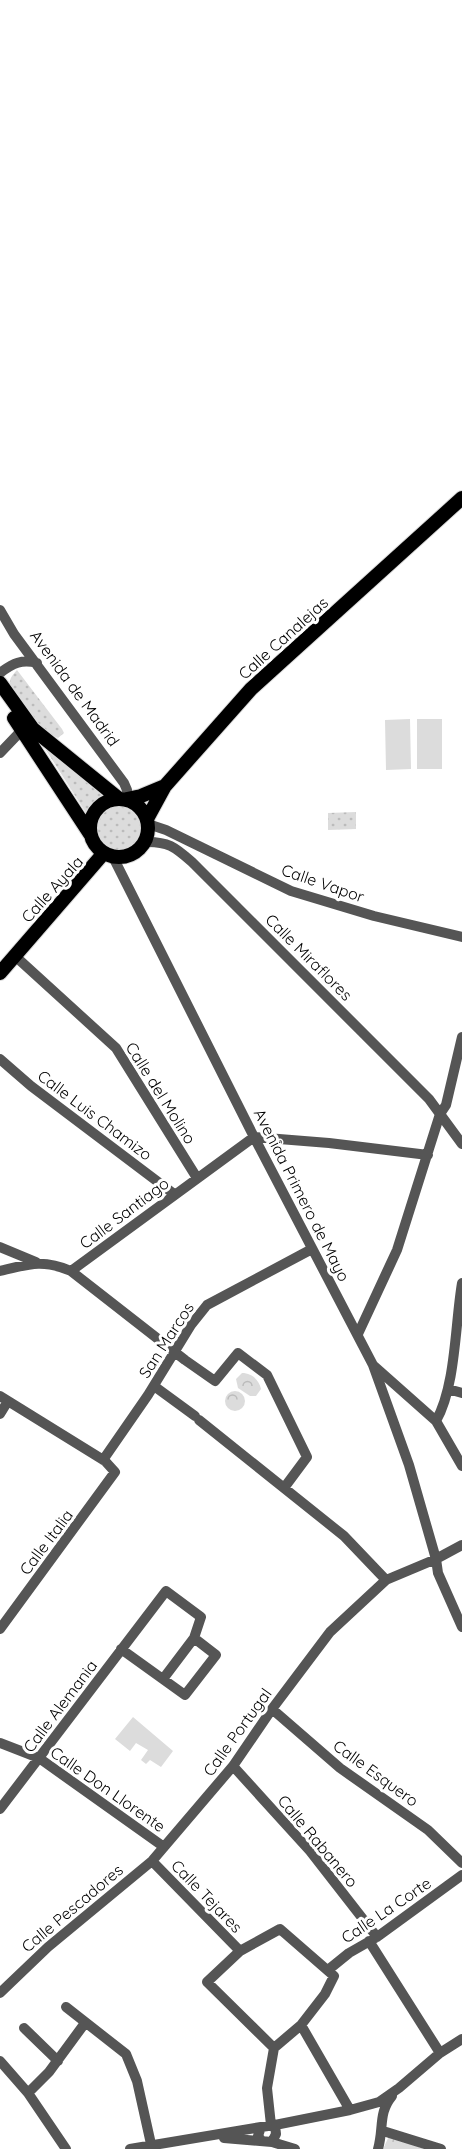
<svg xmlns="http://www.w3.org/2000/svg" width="462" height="2149" viewBox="0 0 462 2149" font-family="Quicksand,sans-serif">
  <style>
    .grass { fill: url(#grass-dots) }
    .park { fill: url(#park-crowns) }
    .garden { fill: #dcdcdc }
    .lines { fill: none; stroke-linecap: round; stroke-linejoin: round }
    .major-casing { stroke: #dbdbdb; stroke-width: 16 }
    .minor { stroke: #555; stroke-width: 10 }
    .major { stroke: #000; stroke-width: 14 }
    .labels { text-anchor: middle; stroke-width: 6; stroke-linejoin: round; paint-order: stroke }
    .street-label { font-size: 16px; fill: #000; stroke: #fff }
  </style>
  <defs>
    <pattern id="grass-dots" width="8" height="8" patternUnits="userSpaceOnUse" patternTransform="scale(1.5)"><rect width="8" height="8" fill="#dcdcdc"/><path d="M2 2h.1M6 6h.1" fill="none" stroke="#bbb" stroke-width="1.8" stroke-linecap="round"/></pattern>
    <pattern id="park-crowns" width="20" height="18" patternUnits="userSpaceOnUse" patternTransform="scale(1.5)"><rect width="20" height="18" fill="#dcdcdc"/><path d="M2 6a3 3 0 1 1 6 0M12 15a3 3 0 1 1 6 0" fill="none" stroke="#bbb"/></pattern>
  </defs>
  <rect width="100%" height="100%" fill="#fff"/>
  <path class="grass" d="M17,670L62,729L64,733L58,738C38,729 24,706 11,689C8,680 11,677 17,670Z
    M44,747L111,797C99,798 93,805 88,816Z
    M97 828a22 22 0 1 1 44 0a22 22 0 1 1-44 0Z
    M356,812V829L328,830V813Z"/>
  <path class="park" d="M242,1373C252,1373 259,1380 261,1389L256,1396H250L238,1388L236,1379Z
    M225 1401a10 10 0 1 1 20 0a10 10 0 1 1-20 0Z
    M389,2136L424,2149H383Z"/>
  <path class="garden" d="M410,719L411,769L386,770L385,720Z
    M417,719H442V769H417Z
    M133,1717L173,1751L161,1767L150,1760L146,1764L141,1760L148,1750L136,1743L130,1751L115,1739Z"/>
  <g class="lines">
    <defs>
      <path id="major" d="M0,683L33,729L118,798
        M14,718L90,834
        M90 828a29 29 0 1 1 58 0a29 29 0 1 1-58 0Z
        M127,799L141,796L165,786
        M147,819L165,786L251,689L462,498
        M0,973L103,854"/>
    </defs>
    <use href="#major" class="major-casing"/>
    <path class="minor" d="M0,610L14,634L124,783L127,790L126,799
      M0,673C13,663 22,659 37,663
      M0,753L22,730
      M148,824L166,830L291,891L374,916L462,937
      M144,842C168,841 175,847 192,862L429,1099L462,1144
      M113,857L254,1137L373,1365L409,1465L436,1559L438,1573L462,1627
      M15,956L116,1048L197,1178
      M0,1059L31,1086L174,1194
      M0,1247L36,1262
      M0,1271C29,1264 43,1259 71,1271L185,1360L215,1381L238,1353L267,1375L307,1457L284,1488
      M71,1271L254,1137L329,1143L428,1155
      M358,1334L397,1250L440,1114L446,1105L462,1037
      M374,1366L436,1421L462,1466
      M154,1386L195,1416
      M448,1389L462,1393
      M0,1396L105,1461L115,1472L0,1629
      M0,1414L8,1401
      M199,1420L344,1536L386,1580
      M436,1421C456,1386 455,1324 462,1283
      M103,1460L148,1395L191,1325L207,1305L312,1249
      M121,1649L185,1695L216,1655L194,1638
      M272,1709L340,1768L428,1830L462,1863
      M0,1743L39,1758L164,1847
      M233,1766L310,1851L377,1937
      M0,1809L166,1591L201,1617L194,1638L163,1679
      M152,1861L240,1951
      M369,1941L440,2053
      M328,1970L349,1953L377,1937L462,1875
      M0,1993L48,1947L152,1861L233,1766L272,1709L330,1632L386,1580L436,1559L462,1545
      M66,2007L126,2054L137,2081L151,2144
      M301,2025L350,2110
      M24,2028L58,2061
      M0,2061L28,2093L66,2149
      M28,2093L49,2072L85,2023
      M271,2125L267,2088L274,2048L301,2025L325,1994L334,1976L280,1929L240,1951L207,1982L274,2048
      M275,2125L350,2110L379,2102L399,2088L440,2053L462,2039
      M383,2131L441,2149
      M224,2138L272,2142L276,2134L275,2125L261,2127L258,2136L261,2140
      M272,2142L295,2149
      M130,2149L261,2127
      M378,2149C384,2128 378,2113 392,2096"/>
    <use href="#major" class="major"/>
  </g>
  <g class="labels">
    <g class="street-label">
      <text transform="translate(283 638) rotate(-42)" y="6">Calle Canalejas</text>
      <text transform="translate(75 688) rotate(54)" y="6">Avenida de Madrid</text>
      <text transform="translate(323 883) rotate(19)" y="6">Calle Vapor</text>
      <text transform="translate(52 889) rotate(-48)" y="6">Calle Ayala</text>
      <text transform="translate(309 957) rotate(45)" y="6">Calle Miraflores</text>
      <text transform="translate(161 1093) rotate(58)" y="6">Calle del Molino</text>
      <text transform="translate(95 1115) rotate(37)" y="6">Calle Luis Chamizo</text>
      <text transform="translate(302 1195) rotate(63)" y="6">Avenida Primero de Mayo</text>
      <text transform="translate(124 1213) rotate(-37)" y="6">Calle Santiago</text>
      <text transform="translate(166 1340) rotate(-57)" y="6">San Marcos</text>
      <text transform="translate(46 1542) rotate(-53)" y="6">Calle Italia</text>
      <text transform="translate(60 1706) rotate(-53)" y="6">Calle Alemania</text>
      <text transform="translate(237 1732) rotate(-54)" y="6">Calle Portugal</text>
      <text transform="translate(376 1773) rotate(36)" y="6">Calle Esquero</text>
      <text transform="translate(108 1789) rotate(35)" y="6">Calle Don Llorente</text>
      <text transform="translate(318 1841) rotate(50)" y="6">Calle Rabanero</text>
      <text transform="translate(207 1896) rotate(46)" y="6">Calle Tejares</text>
      <text transform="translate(72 1908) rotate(-40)" y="6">Calle Pescadores</text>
      <text transform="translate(386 1910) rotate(-34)" y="6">Calle La Corte</text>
    </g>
  </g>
</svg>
